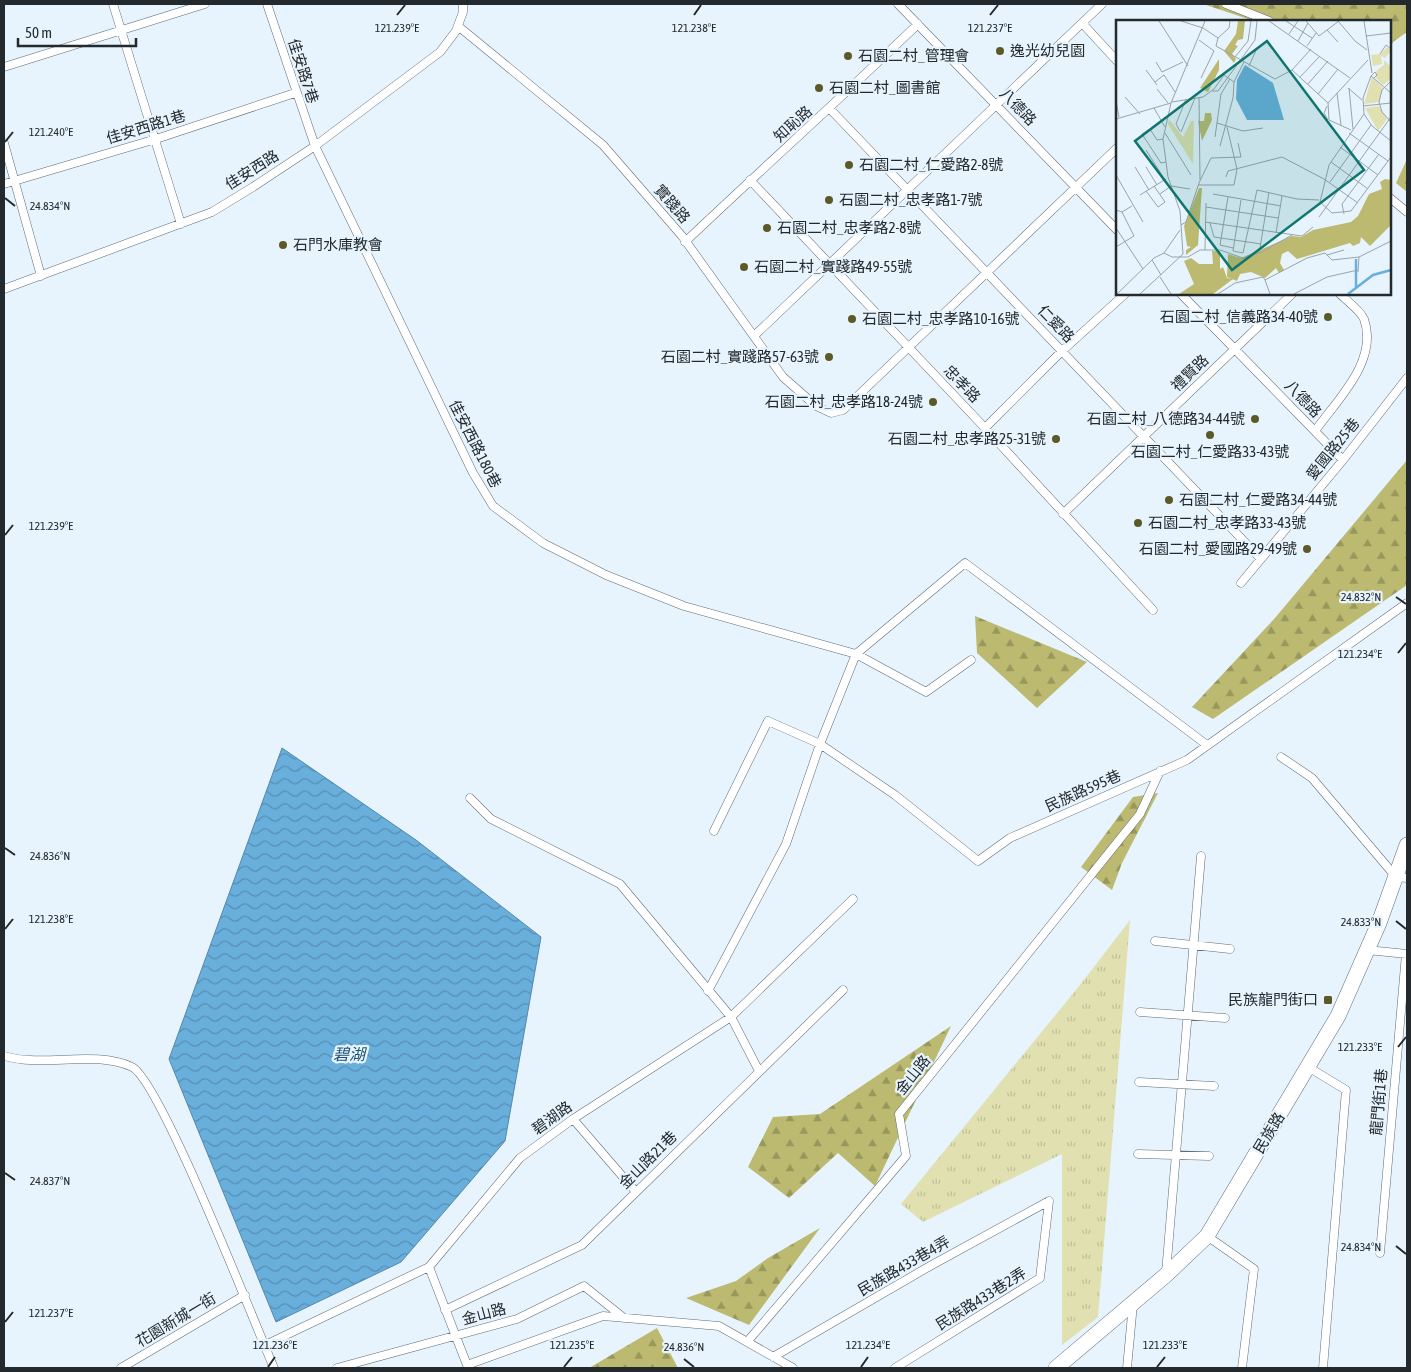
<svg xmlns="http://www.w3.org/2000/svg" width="1411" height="1372" viewBox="0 0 1411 1372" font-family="'Asap Condensed','Noto Sans TC',sans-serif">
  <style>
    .forest { fill: url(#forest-firs) }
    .park { fill: url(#park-tufts) }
    .water { fill: url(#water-waves); stroke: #5487a8 }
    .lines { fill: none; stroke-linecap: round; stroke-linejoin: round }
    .lane-casing { stroke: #5e6d77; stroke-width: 9 }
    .street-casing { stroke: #5e6d77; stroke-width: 16 }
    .lane { stroke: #fff; stroke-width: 8 }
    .street { stroke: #fff; stroke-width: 15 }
    .ticks { fill: none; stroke: #23292d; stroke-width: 2 }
    .poi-dot { fill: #5b5926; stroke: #e7f4fe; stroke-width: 2 }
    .labels { text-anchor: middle; stroke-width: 4.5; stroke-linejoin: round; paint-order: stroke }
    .poi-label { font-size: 15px; fill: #23292d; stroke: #e7f4fe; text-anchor: start }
    .street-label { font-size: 15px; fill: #23292d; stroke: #e7f4fe }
    .water-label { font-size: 16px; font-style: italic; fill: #1c5271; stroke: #e7f4fe }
    .inset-river { fill: none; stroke: #69afdc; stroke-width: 2.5 }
    .inset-road { fill: none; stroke: #99a3aa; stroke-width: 1 }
    .view { fill: #0f766e; fill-opacity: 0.15; stroke: #0f766e; stroke-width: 2.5 }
    .inset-edge { fill: none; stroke: #23292d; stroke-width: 2.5 }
    .ticks-label { font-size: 12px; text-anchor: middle; fill: #23292d; stroke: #e7f4fe; stroke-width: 4.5; stroke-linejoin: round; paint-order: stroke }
  </style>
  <defs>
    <pattern id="forest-firs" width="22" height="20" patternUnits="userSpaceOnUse" patternTransform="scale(1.25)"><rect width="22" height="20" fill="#bcba70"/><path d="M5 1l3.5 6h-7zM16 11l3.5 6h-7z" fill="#98975c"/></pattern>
    <pattern id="park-tufts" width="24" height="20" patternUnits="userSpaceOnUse" patternTransform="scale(1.25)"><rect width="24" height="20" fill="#e0e0b0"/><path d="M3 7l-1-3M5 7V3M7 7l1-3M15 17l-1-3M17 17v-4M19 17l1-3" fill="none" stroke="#c0c098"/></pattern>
    <pattern id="water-waves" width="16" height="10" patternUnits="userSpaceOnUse" patternTransform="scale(1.25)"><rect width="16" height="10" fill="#69afdc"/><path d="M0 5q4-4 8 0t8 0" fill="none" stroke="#568eb3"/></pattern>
  </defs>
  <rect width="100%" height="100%" fill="#e7f4fe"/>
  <path class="forest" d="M1203,4H1407V32L1393,42L1390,48V21H1254Z
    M1407,159V192L1396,183Z
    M1407,460V585L1213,719L1192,707L1275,618Z
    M975,616L1087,662L1037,708L977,653Z
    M1158,793L1122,863L1112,890L1081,867L1133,797Z
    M951,1026L875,1186L838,1153L789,1198L748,1167L773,1117L820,1114Z
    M820,1228L749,1325L686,1298L736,1281L768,1258Z
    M657,1328L678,1368H589Z"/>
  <path class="park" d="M1130,920L1098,1317L1062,1345V1154L923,1222L901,1204L1080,985Z"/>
  <path class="water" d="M282,748L416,840L541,937L505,1141L401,1262L276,1322L169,1059Z"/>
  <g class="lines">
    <defs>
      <path id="lane" d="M113,4L181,224
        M267,4L315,146L473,473L493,506L543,543L606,575L684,606L856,654L926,692L971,660
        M898,4L1117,230
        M1226,4L1269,21
        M1082,23L1117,61
        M458,26L603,145L682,236L783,377L816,406L831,413L843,410L1117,148
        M4,67L205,4
        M830,109L1261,559
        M4,143L41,276
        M750,180L985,428L1153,610
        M4,184L156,139L295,93
        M1390,198L1407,212
        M685,242C762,169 841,98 918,24
        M4,289L212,212L253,187L315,146L440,52L456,31L463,12V4
        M1181,294L1343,460
        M754,336L1102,4
        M985,428L1062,351L1125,294
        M1315,431C1337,400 1379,361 1364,319C1360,310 1346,300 1340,294
        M1063,514L1292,294
        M1241,583L1343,460L1407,378
        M1281,757L1312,778L1396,877L1407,878
        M470,798L491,819L620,884L731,1017L759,1071
        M714,831L768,721L820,744L895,795L978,861L1010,838L1187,760L1407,603
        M1155,941L1230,949
        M1367,950L1407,954
        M708,991L786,844L820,744L856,654L965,563L1207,745
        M1140,1012L1225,1018
        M4,1056C12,1058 21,1060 30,1060C62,1062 102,1053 132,1067C160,1080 255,1325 274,1368
        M1308,1067L1346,1090L1323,1368
        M1139,1082L1214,1086
        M573,1119L636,1192
        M1138,1154L1209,1156
        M1207,1236L1254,1269L1242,1368
        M1380,1253L1406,954
        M429,1267L467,1365L603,1316L719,1326L793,1368
        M1166,1273L1201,856
        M445,1310L582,1245L843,990
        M747,1342L906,1156L899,1114L1140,814L1160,771
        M263,1346L429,1267L520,1158L573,1119L731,1017L853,899
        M773,1357L930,1266L1049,1201
        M121,1368L245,1295
        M337,1368L517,1319L584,1286L624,1318
        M895,1368L1040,1278L1049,1201
        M1127,1368L1133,1304"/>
      <path id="street" d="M1056,1368L1166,1275L1207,1236L1338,1016L1379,923L1407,845"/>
    </defs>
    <use href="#lane" class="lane-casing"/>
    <use href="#street" class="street-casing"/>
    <use href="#lane" class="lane"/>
    <use href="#street" class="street"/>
  </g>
  <path class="ticks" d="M397,15L405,5M694,15L701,5M990,15L998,5M5,142L13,132M5,198L15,206M5,535L13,525M1396,597L1406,604M1398,653L1406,643M5,848L15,855M1396,921L1406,929M5,929L13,919M1398,1047L1406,1037M5,1173L15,1180M1396,1246L1406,1254M5,1322L13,1312M684,1359L694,1367M268,1367L275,1357M564,1367L572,1357M861,1367L868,1357M1157,1367L1165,1357"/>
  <g class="poi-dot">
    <circle cx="1000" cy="51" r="5"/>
    <circle cx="848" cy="56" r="5"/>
    <circle cx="819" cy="88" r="5"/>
    <circle cx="849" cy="165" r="5"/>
    <circle cx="829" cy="200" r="5"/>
    <circle cx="767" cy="228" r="5"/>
    <circle cx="283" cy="245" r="5"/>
    <circle cx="744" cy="267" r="5"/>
    <circle cx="1328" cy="317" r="5"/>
    <circle cx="852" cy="319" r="5"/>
    <circle cx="829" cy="357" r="5"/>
    <circle cx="933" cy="402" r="5"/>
    <circle cx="1255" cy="419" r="5"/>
    <circle cx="1210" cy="435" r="5"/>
    <circle cx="1056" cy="439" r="5"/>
    <circle cx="1169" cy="500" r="5"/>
    <circle cx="1138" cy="523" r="5"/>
    <circle cx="1307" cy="549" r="5"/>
    <rect x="1323" y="995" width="10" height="10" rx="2.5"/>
  </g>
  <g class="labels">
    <g class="poi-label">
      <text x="1010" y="56">逸光幼兒園</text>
      <text x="858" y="61">石園二村_管理會</text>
      <text x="829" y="93">石園二村_圖書館</text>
      <text x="859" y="170">石園二村_仁愛路2-8號</text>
      <text x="839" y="205">石園二村_忠孝路1-7號</text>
      <text x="777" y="233">石園二村_忠孝路2-8號</text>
      <text x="293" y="250">石門水庫教會</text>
      <text x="754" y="272">石園二村_實踐路49-55號</text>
      <text x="1318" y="322" text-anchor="end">石園二村_信義路34-40號</text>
      <text x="862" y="324">石園二村_忠孝路10-16號</text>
      <text x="819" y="362" text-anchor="end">石園二村_實踐路57-63號</text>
      <text x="923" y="407" text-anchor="end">石園二村_忠孝路18-24號</text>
      <text x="1245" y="424" text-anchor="end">石園二村_八德路34-44號</text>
      <text x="1046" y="444" text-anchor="end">石園二村_忠孝路25-31號</text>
      <text x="1210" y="457" text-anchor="middle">石園二村_仁愛路33-43號</text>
      <text x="1179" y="505">石園二村_仁愛路34-44號</text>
      <text x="1148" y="528">石園二村_忠孝路33-43號</text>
      <text x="1297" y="554" text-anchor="end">石園二村_愛國路29-49號</text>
      <text x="1318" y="1005" text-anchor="end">民族龍門街口</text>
    </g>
    <g class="street-label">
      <text transform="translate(303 71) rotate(72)" y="5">佳安路7巷</text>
      <text transform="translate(1018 107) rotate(46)" y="5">八德路</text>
      <text transform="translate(793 124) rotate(-42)" y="5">知恥路</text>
      <text transform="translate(146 127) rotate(-17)" y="5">佳安西路1巷</text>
      <text transform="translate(252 170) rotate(-32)" y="5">佳安西路</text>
      <text transform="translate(672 204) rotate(49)" y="5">實踐路</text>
      <text transform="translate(1056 324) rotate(46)" y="5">仁愛路</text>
      <text transform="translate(1190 373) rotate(-44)" y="5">禮賢路</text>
      <text transform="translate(962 384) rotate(46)" y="5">忠孝路</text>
      <text transform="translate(1303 399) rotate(46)" y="5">八德路</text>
      <text transform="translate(475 444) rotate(63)" y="5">佳安西路180巷</text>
      <text transform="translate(1333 449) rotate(-51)" y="5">愛國路25巷</text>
      <text transform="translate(1083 791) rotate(-24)" y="5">民族路595巷</text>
      <text transform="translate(913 1075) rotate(-51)" y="5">金山路</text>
      <text transform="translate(1379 1102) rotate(-85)" y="5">龍門街1巷</text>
      <text transform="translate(552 1118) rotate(-36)" y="5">碧湖路</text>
      <text transform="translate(1269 1133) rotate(-59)" y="5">民族路</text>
      <text transform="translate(648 1160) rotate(-45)" y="5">金山路21巷</text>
      <text transform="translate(904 1266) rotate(-30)" y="5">民族路433巷4弄</text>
      <text transform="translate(981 1299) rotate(-32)" y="5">民族路433巷2弄</text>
      <text transform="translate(484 1314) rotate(-15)" y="5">金山路</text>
      <text transform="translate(176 1320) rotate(-31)" y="5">花園新城一街</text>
    </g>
    <g class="water-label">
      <text x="349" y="1060">碧湖</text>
    </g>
  </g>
  <g transform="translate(1116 20)">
    <rect width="275" height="275" fill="#e7f4fe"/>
    <path d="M268,40L275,47V59L267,65L260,58V51L268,45ZM256,57L267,68L263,82L248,84ZM263,86L271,99L262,111L249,88Z" fill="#e0e0b0"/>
    <path d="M122,1H129L127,19L122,20L119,25L122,26L116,34L120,39L118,43L108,31L120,14ZM103,39V50L92,72L84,68ZM89,93H95L96,100L86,121L82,101H88ZM269,159L275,160V205L254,226L245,217L244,223L237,226L234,223L181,239L172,231L166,234L164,243L168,250L163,253L160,248L149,258L135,252L124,254L121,261L111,257L112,234L125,238L176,216L185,217L197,210L235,202L242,196L253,174L266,169L264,162ZM83,168H86L82,225L70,235V230L75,227L71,226L68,206ZM96,231H104V249L107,247L111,258L117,259L97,274H63L78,264L68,241L75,238L83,244H97Z" fill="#bcba70"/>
    <path d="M53,99L67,117L75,101H78L77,144L52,104Z" fill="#e0e0b0"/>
    <path d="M271,27L275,31L269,38L265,36L266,44L257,46L255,35L265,34Z" fill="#e0e0b0"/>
    <path d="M129,45L157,63L168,100H131L120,79L121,60Z" fill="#69afdc"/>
    <path class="inset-river" d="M240,268V239M232,274L257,255L275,250"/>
    <path class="inset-road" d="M43,1L72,46M65,1L87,8L102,18M114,1L113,8L102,18L100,26L159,59L176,50L195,29M153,1L234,58M170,1L196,18M190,1L203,16L223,1M222,1L239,21L251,30M248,1L256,53M211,10L222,22M173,14L182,1M250,16L275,13M83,20L98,31L85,58M182,21L192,3M191,26L200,13M264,34L270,25L275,29M119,37L132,21L135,1M40,42L46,52L67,42M133,46L141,28M30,50L41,65M176,50L212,83M255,56L247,78L248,94L256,106L275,121M184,57L204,36M258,58L261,55L259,52L255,56L275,73M275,61L266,70L263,82L266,92L275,102M39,62L48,55L59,72M192,64L212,41M232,68L246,80M233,68L237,109M41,69L52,83M96,71H102L139,20L141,1M221,73L225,105M202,74L222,49M9,77L24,94M83,77L84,160M0,81L3,97M56,82L87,77L98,69L108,55L118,62M211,86L208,93L212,100M247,86L275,83M38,88L49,107M248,94L213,145L204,182L216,193L235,191L275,137M0,99L55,83M101,103L127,111L147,108M235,110L213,100L212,83L252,40M64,111L60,104L70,79M65,112L79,78M49,113L75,155M233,113L272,141M99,117L105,74L114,59M47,119L41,120L34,109L26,114L45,143L50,142M104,126L117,78L118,62L128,42M224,127L262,155M30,130L49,160M215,142L252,169M19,147L33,170M30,147L41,165M0,155L27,202M110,157L112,151L166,137L208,159L242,183M214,162L255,105M82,165H118L121,149L111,107M30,171L42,187L49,182L38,166M44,174L55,166L74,169M97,174L165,186M24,175L50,159M112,177L104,225L117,228M125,180L117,231L127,233L141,170L181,179L203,180M90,187L162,198M0,190L6,192L16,186M228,194L226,184L263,134M203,197L275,97M89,202L186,216L197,207M94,203L98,217L145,224M65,205L70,202L83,163L95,138L125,137L122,123M0,208L27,249M160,213L166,176M0,227L18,216L6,192M144,228L153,172M89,230L90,183M48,233L56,237H72L84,230H104L127,238L146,232L176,215M211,235L228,230M243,237L275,221M36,240L45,255M242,252L243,237M44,257L55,274M1,274L38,238L48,233L64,210M24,274L67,234L64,191L52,157L47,119L55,83L89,1M102,274L119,263L147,257L149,260M154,274L149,260L191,238L209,233L216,240L243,237M178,274L211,257L242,250"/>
    <path class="view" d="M151,21L248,150L116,250L19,121Z"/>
    <rect width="275" height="275" class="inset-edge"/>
  </g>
  <g class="ticks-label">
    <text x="397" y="32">121.239°E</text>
    <text x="694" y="32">121.238°E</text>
    <text x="990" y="32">121.237°E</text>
    <text x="51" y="136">121.240°E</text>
    <text x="50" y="210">24.834°N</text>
    <text x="51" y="530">121.239°E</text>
    <text x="1361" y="601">24.832°N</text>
    <text x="1360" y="658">121.234°E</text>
    <text x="50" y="860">24.836°N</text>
    <text x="51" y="923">121.238°E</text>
    <text x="1361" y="926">24.833°N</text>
    <text x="1360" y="1051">121.233°E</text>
    <text x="50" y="1185">24.837°N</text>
    <text x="1361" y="1251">24.834°N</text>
    <text x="51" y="1317">121.237°E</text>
    <text x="275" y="1349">121.236°E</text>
    <text x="572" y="1349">121.235°E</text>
    <text x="868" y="1349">121.234°E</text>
    <text x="1165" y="1349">121.233°E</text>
    <text x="684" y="1351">24.836°N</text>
  </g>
  <rect width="1411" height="1372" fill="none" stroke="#23292d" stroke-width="10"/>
  <path d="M18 38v8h118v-8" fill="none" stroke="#23292d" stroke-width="2.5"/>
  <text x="25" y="38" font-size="15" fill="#23292d" stroke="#e7f4fe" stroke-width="4" paint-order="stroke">50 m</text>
</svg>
